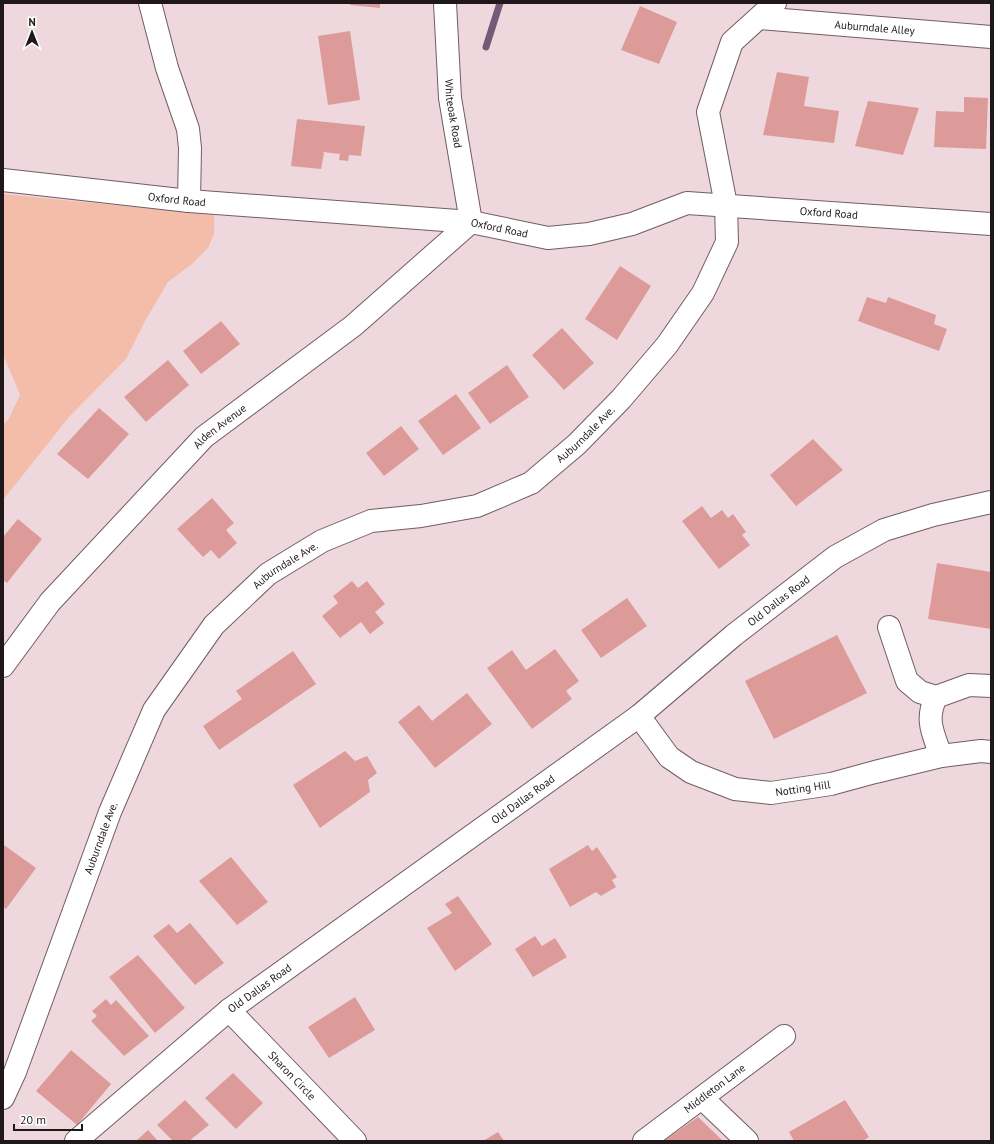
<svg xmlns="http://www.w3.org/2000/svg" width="994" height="1144" viewBox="0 0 994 1144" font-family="'PT Sans',sans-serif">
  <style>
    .green { fill: #f4bda9 }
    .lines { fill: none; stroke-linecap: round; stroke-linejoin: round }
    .stream { stroke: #765877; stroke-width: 7 }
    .building { fill: #dc9b99 }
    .minor-casing { stroke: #715d62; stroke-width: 24 }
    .minor { stroke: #fff; stroke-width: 22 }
    .labels { text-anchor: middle; stroke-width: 3; stroke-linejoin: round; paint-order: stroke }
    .street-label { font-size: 11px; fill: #1f1719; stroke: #fff }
  </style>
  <rect width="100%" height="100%" fill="#efd8dd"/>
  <path class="green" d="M3,194L214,215V234L208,248L192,264L168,282L145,321L126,359L69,417L3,500V424L8,420L20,395L3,354Z"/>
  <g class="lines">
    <path class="stream" d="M486,47L500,3"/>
  </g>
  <path class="building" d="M350,3H380V8L350,5Z
    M640,6L677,22L659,64L621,50Z
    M350,31L360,100L328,105L318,36Z
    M777,72L809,77L804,106L839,111L834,143L763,135Z
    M964,97L988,98L986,149L934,147L936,111L964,112Z
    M868,101L919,108L903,155L855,146Z
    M297,119L365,126L361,156L349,155L348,161L339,160L340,154L323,152L324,154L321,169L291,166Z
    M620,266L651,286L617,340L585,319Z
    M867,297L886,303L888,297L936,315L934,324L947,329L939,351L858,321Z
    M221,321L240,344L201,374L183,351Z
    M562,328L594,363L564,390L532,355Z
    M168,360L189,385L146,422L124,397Z
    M507,365L529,397L490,424L468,393Z
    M456,394L481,428L443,455L418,421Z
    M99,408L129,434L88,479L57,454Z
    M401,426L419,449L384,476L366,453Z
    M813,439L843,470L796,506L770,475Z
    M212,498L234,523L226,530L237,543L219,559L211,550L203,557L177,529Z
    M702,506L711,518L722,510L728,518L733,514L746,532L742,535L750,545L719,569L682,521Z
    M18,519L42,539L7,583L3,580V537Z
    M937,563L991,572V629L928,619Z
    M352,581L358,588L367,581L385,604L375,612L384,623L370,634L361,622L340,638L322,616L338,603L333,596Z
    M627,598L647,626L601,658L581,630Z
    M837,635L867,693L774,739L745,681Z
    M555,649L579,681L566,691L572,699L532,729L487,668L512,650L526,670Z
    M293,651L316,684L219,750L203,726L242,699L236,691Z
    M467,693L492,724L435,768L398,722L419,705L432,721Z
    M345,751L355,761L367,756L377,773L368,780L370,792L320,828L293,785Z
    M4,845L36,868L6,909L3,907Z
    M588,845L592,851L597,847L617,877L612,880L616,887L601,896L596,892L570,907L549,869Z
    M231,857L268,902L237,925L199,881Z
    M458,896L492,944L455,971L427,928L452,913L445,904Z
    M190,923L224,963L195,985L153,936L169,924L177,933Z
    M535,936L542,946L555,938L567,957L533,977L515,949Z
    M138,955L185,1008L155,1033L109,977Z
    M355,997L375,1030L329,1058L308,1027Z
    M106,999L111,1005L116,1000L149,1036L124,1056L91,1021L97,1016L92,1011Z
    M71,1050L111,1084L77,1125L36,1091Z
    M233,1073L263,1103L236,1129L205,1098Z
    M185,1100L209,1125L189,1141H173L157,1125Z
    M845,1100L869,1137L863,1141H794L789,1132Z
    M698,1117L723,1141H664Z
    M148,1130L158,1141H136Z
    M498,1132L504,1141H483Z"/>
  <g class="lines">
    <defs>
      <g id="minor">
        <path d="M150,3L167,68L188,129L190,148L189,201"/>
        <path id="s1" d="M445,3L450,98L471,222"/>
        <path id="s2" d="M759,18L991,37"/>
        <path id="s3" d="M3,180L189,201L471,222L548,238L589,234L632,224L687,203L991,224"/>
        <path d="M889,627L907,681L920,692L936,697C925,720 933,733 941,756"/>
        <path id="s4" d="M3,666L50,602L204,437L353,326L471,222"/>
        <path d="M936,697L969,685L991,686"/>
        <path id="s5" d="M639,716L669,757L691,772L735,789L771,793L831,784L875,772L941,756L981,751L991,752"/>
        <path id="s6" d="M229,1010L355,1141"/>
        <path id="s7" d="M3,1098L15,1072L110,812L154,710L214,625L268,574L322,541L371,521L421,516L477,506L531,483L577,444L621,399L667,345L703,293L727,242L726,205L708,112L732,42L775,3"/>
        <path d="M702,1098L747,1141"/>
        <path id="s8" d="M76,1141L229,1010L639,716L734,635L835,557L884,530L933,515L991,502"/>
        <path id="s9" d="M644,1141L784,1036"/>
      </g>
    </defs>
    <use href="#minor" class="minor-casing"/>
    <use href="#minor" class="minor"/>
  </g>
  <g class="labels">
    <g class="street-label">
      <text dy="4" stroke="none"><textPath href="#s2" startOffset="116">Auburndale Alley</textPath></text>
      <text dy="4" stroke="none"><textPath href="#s1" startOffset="111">Whiteoak Road</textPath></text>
      <text dy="4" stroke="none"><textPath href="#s3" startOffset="175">Oxford Road</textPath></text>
      <text dy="4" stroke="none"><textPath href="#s3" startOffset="835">Oxford Road</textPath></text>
      <text dy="4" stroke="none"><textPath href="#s3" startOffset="499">Oxford Road</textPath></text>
      <text dy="4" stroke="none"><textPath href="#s4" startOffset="324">Alden Avenue</textPath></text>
      <text dy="4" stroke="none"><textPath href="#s7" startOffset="950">Auburndale Ave.</textPath></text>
      <text dy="4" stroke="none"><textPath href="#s7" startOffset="614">Auburndale Ave.</textPath></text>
      <text dy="4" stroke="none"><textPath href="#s8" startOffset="887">Old Dallas Road</textPath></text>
      <text dy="4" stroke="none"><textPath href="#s5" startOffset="193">Notting Hill</textPath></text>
      <text dy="4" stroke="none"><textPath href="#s8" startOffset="563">Old Dallas Road</textPath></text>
      <text dy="4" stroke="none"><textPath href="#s7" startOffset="278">Auburndale Ave.</textPath></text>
      <text dy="4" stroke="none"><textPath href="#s8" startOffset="239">Old Dallas Road</textPath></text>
      <text dy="4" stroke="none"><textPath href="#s6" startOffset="91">Sharon Circle</textPath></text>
      <text dy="4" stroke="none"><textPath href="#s9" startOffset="88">Middleton Lane</textPath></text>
    </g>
  </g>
  <rect width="994" height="1144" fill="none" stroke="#1f1719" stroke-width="8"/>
  <g transform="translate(32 32)" stroke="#ffffff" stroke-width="3" paint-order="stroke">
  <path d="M0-3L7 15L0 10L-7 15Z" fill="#1f1719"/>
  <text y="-6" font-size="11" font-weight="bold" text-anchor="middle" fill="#1f1719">N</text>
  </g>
  <path d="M14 1124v6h68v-6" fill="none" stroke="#1f1719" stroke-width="2"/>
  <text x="20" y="1124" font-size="12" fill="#1f1719" stroke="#ffffff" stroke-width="3" paint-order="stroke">20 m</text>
</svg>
